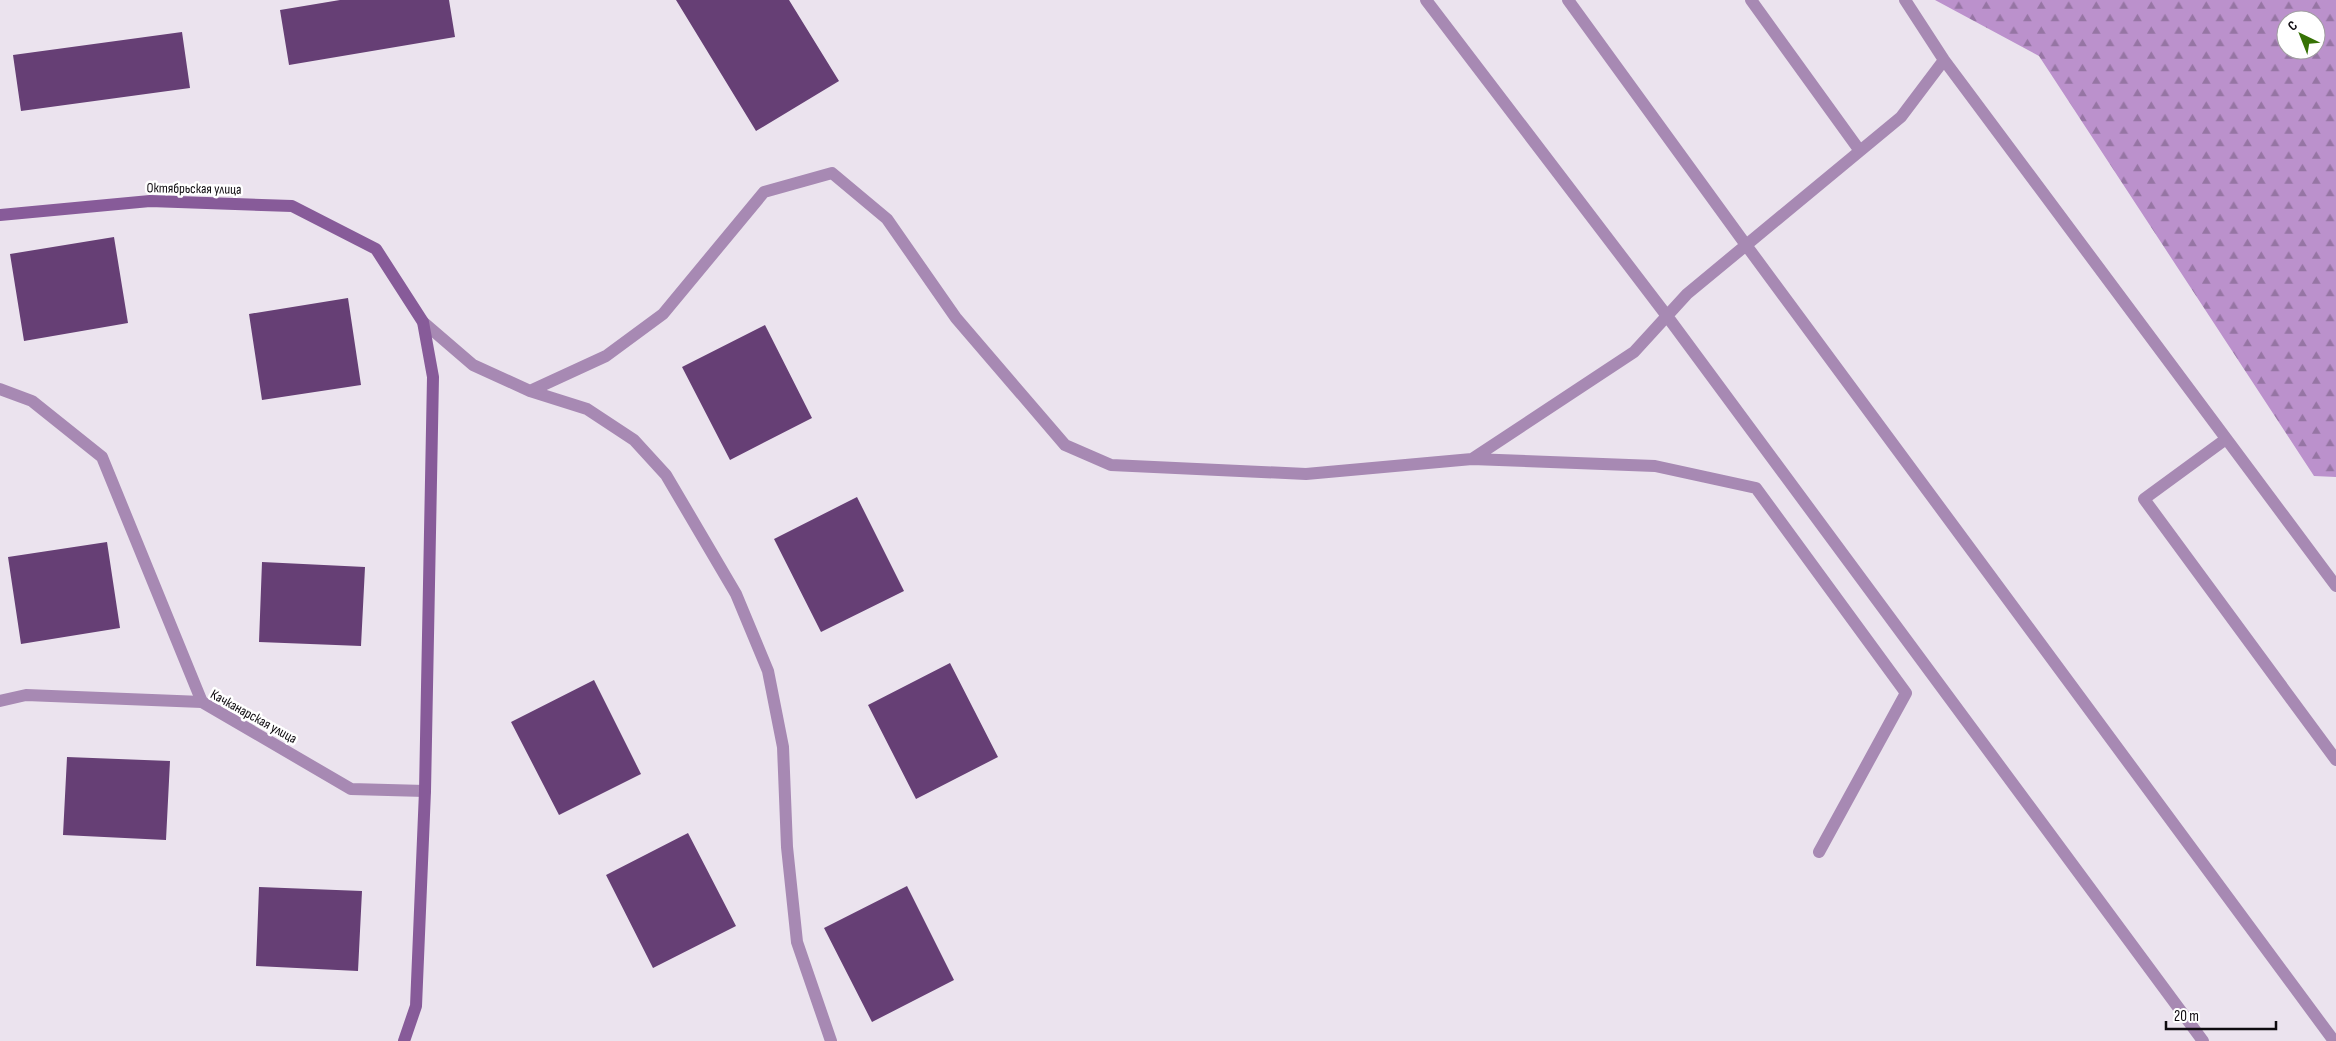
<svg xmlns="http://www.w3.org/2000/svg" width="2336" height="1041" viewBox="0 0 2336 1041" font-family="'Sofia Sans Condensed',sans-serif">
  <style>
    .forest { fill: url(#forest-firs); fill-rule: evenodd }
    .building { fill: #663f75 }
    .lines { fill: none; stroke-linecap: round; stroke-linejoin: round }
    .lane { stroke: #a789b3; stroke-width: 12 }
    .street { stroke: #a789b3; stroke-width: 12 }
    .secondary { stroke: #875b99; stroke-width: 12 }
    .labels { text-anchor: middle; stroke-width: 5; stroke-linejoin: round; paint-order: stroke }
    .street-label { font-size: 14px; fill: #0e0b0f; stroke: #fff }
  </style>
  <defs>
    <pattern id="forest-firs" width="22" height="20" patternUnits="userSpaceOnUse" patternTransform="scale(1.25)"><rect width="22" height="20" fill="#bb91cc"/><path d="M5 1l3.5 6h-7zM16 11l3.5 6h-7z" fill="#9675a4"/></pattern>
  </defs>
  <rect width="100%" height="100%" fill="#ebe3ee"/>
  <path class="forest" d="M1935,0H2336V477L2314,476L2039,56ZM2286,20H2316V50H2286Z"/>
  <path class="building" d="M340,0H449L455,37L289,65L280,10Z
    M676,0H789L839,81L756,131Z
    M182,32L190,88L21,111L13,55Z
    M114,237L128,323L24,341L10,254Z
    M348,298L361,385L262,400L249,314Z
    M765,325L812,418L730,460L682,367Z
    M857,497L904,591L821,632L774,539Z
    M107,542L120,628L21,644L8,557Z
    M262,562L365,567L361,646L259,642Z
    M950,663L998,757L916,799L868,705Z
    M594,680L641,774L559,815L511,722Z
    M67,757L170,761L166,840L63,835Z
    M688,833L736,926L653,968L606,875Z
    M907,886L954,980L872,1022L824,928Z
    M259,887L362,891L358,971L256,966Z"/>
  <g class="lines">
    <path class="lane" d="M1426,0L1667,316L2203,1041
      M1568,0L1746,245L2334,1041
      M1751,0L1860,151
      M1905,0L1944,60L2336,586
      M423,322L473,365L530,391L587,409L634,440L666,475L736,594L768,671L783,747L787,847L797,942L831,1041
      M0,389L32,401L102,457L202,702
      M530,391L606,356L663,314L764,192L832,173L887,219L956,318L1065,445L1111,465L1306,474L1472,459L1634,352L1687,294L1901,117L1944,60
      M2226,439L2144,499L2336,760
      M1472,459L1655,466L1756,488L1906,693L1819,852"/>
    <path class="street" d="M0,701L26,695L202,702L351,789L425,791"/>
    <path class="secondary" d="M0,215L150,201L292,206L376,249L423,322L433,377L425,791L416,1006L404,1041"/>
  </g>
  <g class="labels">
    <g class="street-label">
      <text transform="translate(194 188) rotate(1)" y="5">Октябрьская улица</text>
      <text transform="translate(254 716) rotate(29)" y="5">Качканарская улица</text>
    </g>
  </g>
  <g transform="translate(2301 35) rotate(317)"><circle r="24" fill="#ffffff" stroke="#9f9d9f"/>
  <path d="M0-4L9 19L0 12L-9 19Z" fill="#367205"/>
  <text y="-8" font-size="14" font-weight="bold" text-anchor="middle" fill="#0e0b0f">С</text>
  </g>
  <path d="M2166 1021v8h110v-8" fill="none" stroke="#0e0b0f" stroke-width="2.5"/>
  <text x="2174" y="1021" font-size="15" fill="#0e0b0f" stroke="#ffffff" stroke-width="4" paint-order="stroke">20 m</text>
</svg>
